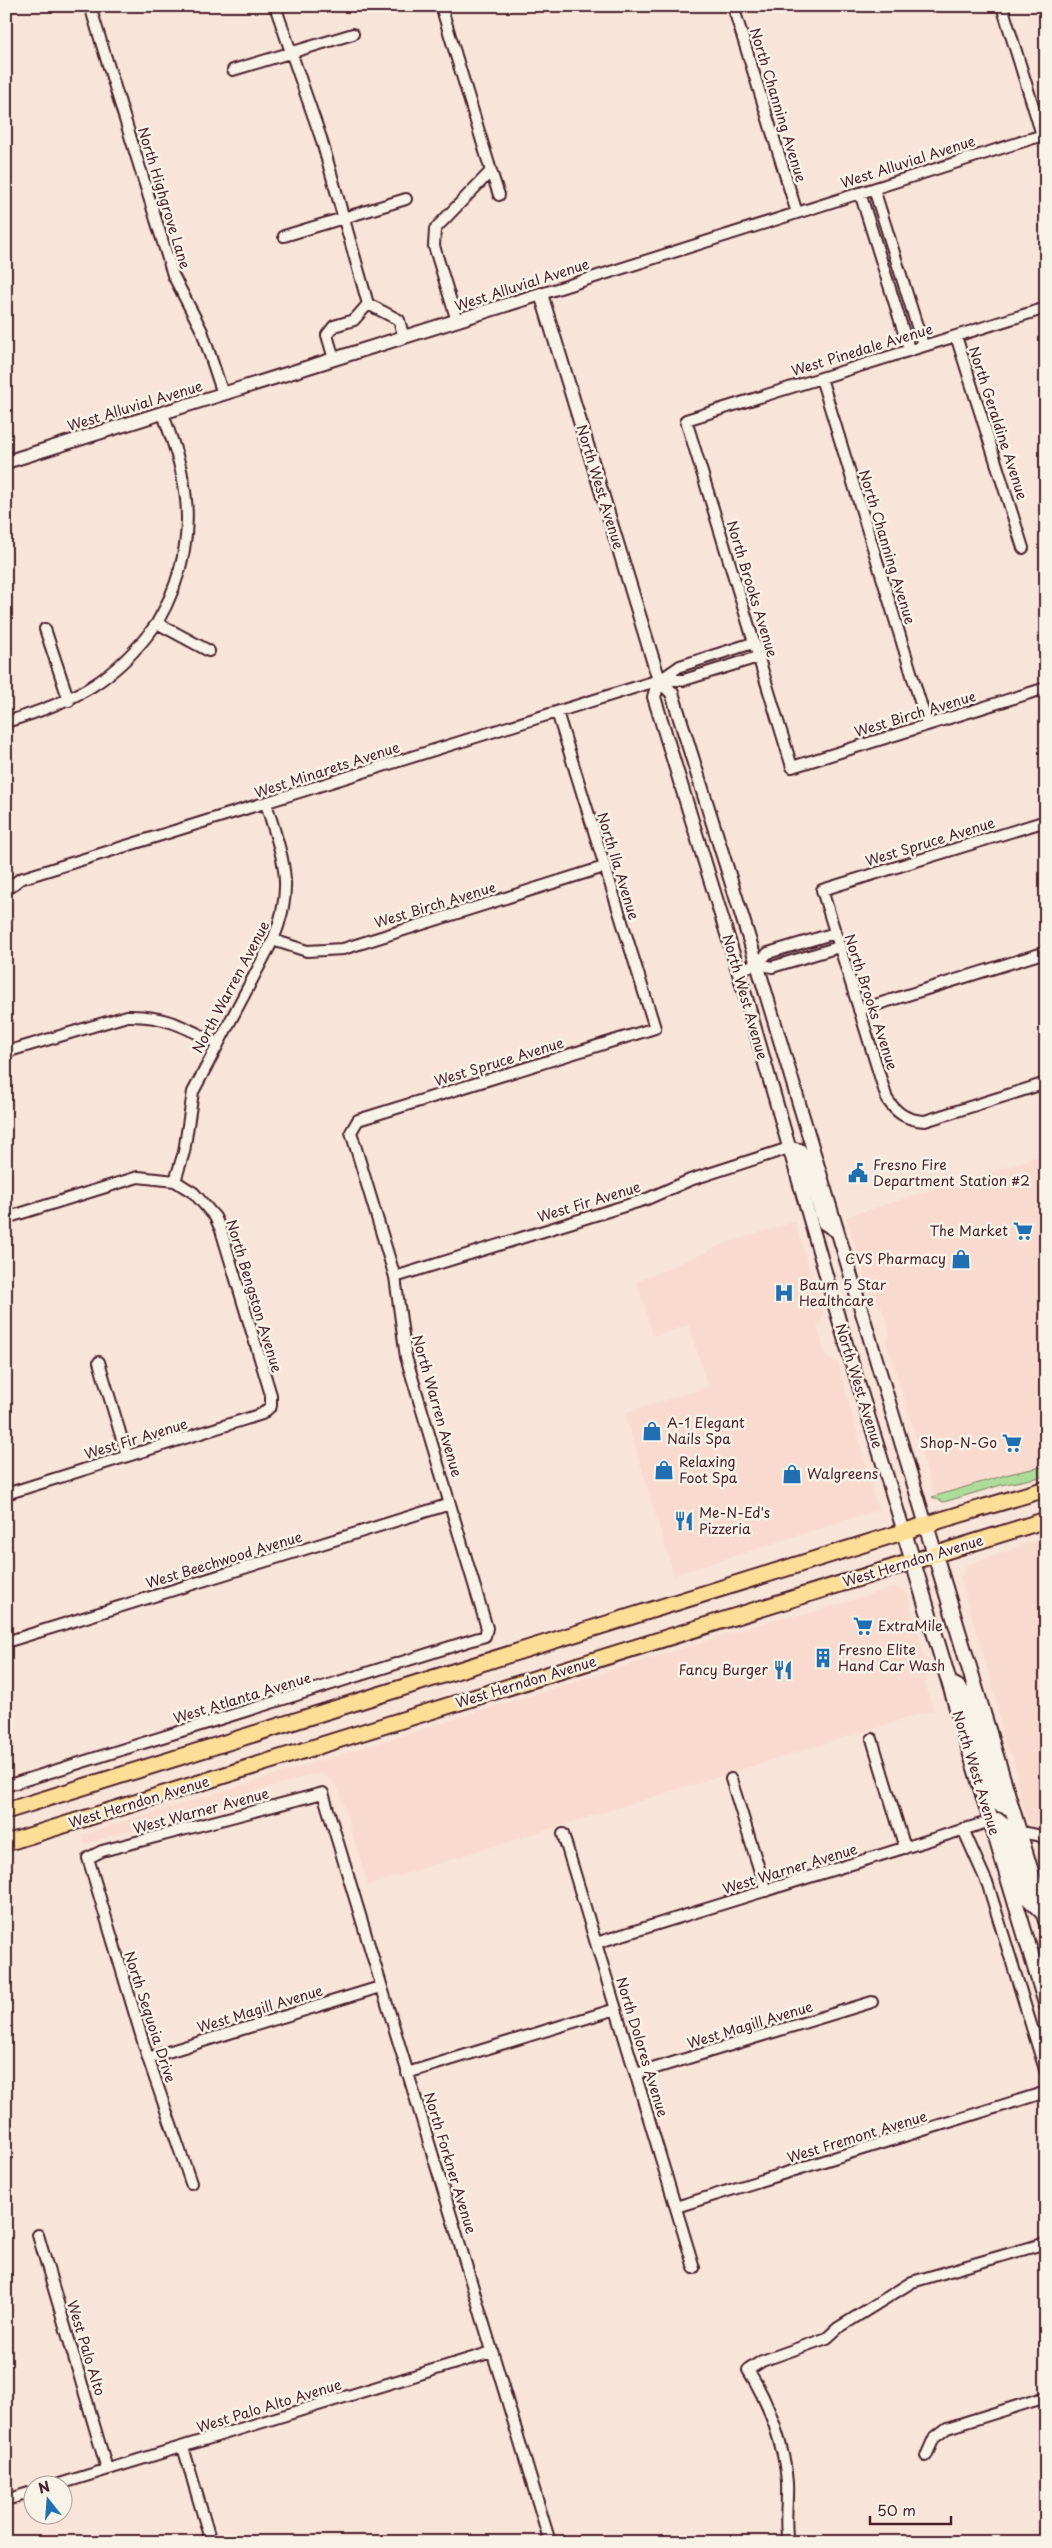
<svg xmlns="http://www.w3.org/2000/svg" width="1052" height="2548" viewBox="0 0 1052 2548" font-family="'Playpen Sans',sans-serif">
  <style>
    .built { fill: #f9dace }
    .green { fill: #addb9a; stroke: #7c7d62 }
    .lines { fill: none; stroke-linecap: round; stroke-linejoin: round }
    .minor-casing { stroke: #4a1f2b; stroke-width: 14 }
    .tertiary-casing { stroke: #4a1f2b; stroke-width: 16 }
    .secondary-casing { stroke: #4a1f2b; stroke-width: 18 }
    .primary-casing { stroke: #4a1f2b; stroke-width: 19 }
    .minor { stroke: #f7f3e8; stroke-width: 10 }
    .tertiary { stroke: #f7f3e8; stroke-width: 12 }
    .secondary { stroke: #f7f3e8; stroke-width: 14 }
    .primary { stroke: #fdde96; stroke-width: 15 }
    .labels { text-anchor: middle; stroke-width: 5; stroke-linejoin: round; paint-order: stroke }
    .street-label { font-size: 14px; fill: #4a1f2b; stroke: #f7f3e8 }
    .poi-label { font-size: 14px; fill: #4a1f2b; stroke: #f7f3e8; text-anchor: start }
  </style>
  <rect width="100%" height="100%" fill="#f8e4d9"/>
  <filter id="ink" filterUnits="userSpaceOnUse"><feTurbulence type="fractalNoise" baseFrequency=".02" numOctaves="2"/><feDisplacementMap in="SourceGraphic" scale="10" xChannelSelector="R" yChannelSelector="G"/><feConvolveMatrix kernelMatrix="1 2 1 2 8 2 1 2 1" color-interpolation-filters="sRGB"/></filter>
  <g filter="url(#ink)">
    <path class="built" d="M1046,1154V1466L1009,1474L935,1496L886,1341L890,1333L881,1306L873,1303L846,1217Z
      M795,1222L823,1314L820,1325L817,1326L826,1357L838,1363L878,1510L674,1575L625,1413L708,1387L689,1325L653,1336L637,1282L729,1242Z
      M1046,1537V1829L1031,1826L1027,1821L1017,1782L1018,1775L1012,1755L1006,1749L994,1690L960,1577L967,1565Z
      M895,1587L907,1593L929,1675L925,1683L933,1710L368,1885L339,1789L331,1779L320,1774L309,1775L85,1844L82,1835L783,1617L801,1616Z"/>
    <path class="green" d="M1046,1466V1476L1001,1485L944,1502L932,1497L1009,1474Z"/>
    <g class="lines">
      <defs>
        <path id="minor" d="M90,6L173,275L202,331L223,394
          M275,6L321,138L368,304
          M441,6L491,171L435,229L434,246L457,321
          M733,6L797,213
          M1002,6L1042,135
          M233,70L353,34
          M491,171L499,195
          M874,189L923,345
          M860,193L909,349
          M284,236L406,199
          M541,294L1046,134
          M368,304L399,320L404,338
          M1046,308L686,420L792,767L1046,688
          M956,336L1023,548
          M334,359L327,335L334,326L354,320L368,304
          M821,378L927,724
          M157,623C183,578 194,527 182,475C178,454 169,433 163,413
          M45,629L69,701
          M660,680L680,666L753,643
          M6,722C75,701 114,682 157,623L209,651
          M1046,821L822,890L887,1099C897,1114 907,1120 925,1121L1046,1083
          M6,890L20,879L659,680H684L758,657
          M273,940L307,951L343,949L604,867
          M757,964L772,967L839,947
          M738,970L757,964L768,953L835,933
          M859,1010L1046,952
          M6,1052L127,1016C164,1015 185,1027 218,1044
          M175,1181L184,1152L193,1092L273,940C296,885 282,857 266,803
          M6,1218L138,1177L175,1181L194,1193L215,1217L221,1230L271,1395V1406L262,1414L6,1494
          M395,1277L647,1199L690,1180L789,1148
          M99,1362L127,1456
          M6,1642L450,1504
          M872,1739L905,1848
          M731,1779L766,1891
          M6,1786L485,1636L487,1628L406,1357L395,1277L351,1132L358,1120L655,1028L557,712
          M963,1829L988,1885L1046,2073
          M1020,1832L1042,1836L1046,1842
          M563,1834L694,2268
          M596,1943L991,1821
          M148,2058L380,1987
          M407,2073L616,2009
          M636,2074L872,2002
          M191,2183L148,2058L88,1858L102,1851L323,1793L550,2542
          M676,2207L1046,2092
          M38,2235L107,2469
          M183,2447L211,2542
          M926,2456L934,2438L947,2428L1046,2397
          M53,2486L492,2352
          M6,2500L32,2492
          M788,2542C784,2522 788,2503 787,2483C785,2448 768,2400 748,2370L762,2361L827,2338L838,2328L912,2282L1046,2243"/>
        <path id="tertiary" d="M6,462L541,294L659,680L672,693L757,964L926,1525
          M659,680L654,697L738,970L843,1334L904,1532
          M789,1148L800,1150L803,1155L824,1223L836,1231"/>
        <path id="secondary" d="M926,1525L1046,1921
          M904,1532L1046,2004
          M950,1684C971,1686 974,1732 982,1747C985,1753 991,1758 995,1762
          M974,1753L987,1770L999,1804L1011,1808
          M991,1821L997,1820L1006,1827L1028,1898L1042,1912"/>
        <path id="primary" d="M6,1811L941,1520L1046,1489
          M6,1843L1046,1520"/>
      </defs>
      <use href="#minor" class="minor-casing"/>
      <use href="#tertiary" class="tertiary-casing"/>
      <use href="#secondary" class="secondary-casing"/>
      <use href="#primary" class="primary-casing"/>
      <use href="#minor" class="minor"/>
      <use href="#tertiary" class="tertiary"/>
      <use href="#secondary" class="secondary"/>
      <use href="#primary" class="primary"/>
    </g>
  </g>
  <defs>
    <symbol id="civic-bare" viewBox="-9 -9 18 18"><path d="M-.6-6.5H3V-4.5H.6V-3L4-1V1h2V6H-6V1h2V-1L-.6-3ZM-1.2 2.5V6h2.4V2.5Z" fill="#1f6fb2" stroke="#f7f3e8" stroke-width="2.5" paint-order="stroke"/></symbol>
    <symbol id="supermarket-bare" viewBox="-9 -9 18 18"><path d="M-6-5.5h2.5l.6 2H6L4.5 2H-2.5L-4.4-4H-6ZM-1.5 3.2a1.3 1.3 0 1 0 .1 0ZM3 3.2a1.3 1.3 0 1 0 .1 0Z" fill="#1f6fb2" stroke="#f7f3e8" stroke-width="2.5" paint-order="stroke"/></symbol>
    <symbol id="shop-bare" viewBox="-9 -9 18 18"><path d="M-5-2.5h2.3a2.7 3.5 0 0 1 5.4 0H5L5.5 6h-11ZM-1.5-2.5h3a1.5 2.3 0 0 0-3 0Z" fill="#1f6fb2" stroke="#f7f3e8" stroke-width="2.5" paint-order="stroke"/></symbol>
    <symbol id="hospital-bare" viewBox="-9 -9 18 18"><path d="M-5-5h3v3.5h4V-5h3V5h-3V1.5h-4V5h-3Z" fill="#1f6fb2" stroke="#f7f3e8" stroke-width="2.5" paint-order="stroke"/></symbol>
    <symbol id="restaurant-bare" viewBox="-9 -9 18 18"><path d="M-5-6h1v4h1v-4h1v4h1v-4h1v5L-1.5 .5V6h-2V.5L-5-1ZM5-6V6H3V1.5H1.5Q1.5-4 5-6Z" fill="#1f6fb2" stroke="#f7f3e8" stroke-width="2.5" paint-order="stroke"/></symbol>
    <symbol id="building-bare" viewBox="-9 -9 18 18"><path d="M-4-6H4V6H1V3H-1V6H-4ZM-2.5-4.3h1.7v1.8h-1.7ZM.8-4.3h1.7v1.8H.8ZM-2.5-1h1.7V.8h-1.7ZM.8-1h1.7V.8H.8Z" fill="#1f6fb2" stroke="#f7f3e8" stroke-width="2.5" paint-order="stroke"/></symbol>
  </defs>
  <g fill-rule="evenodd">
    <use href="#civic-bare" x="844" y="1159" width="28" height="28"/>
    <use href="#supermarket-bare" x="1009" y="1217" width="28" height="28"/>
    <use href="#shop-bare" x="947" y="1245" width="28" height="28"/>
    <use href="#hospital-bare" x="770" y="1279" width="28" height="28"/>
    <use href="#shop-bare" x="638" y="1417" width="28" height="28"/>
    <use href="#supermarket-bare" x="998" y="1429" width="28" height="28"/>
    <use href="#shop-bare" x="650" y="1456" width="28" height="28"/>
    <use href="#shop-bare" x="778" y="1460" width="28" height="28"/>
    <use href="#restaurant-bare" x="670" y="1507" width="28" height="28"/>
    <use href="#supermarket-bare" x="849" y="1612" width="28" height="28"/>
    <use href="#building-bare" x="809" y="1644" width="28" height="28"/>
    <use href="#restaurant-bare" x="769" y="1656" width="28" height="28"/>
  </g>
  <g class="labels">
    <g class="street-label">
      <text transform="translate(778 105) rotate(73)" y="5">North Channing Avenue</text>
      <text transform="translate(908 162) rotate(-18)" y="5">West Alluvial Avenue</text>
      <text transform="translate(164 198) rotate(73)" y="5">North Highgrove Lane</text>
      <text transform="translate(522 285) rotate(-18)" y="5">West Alluvial Avenue</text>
      <text transform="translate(862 350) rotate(-17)" y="5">West Pinedale Avenue</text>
      <text transform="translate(135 406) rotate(-17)" y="5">West Alluvial Avenue</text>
      <text transform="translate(998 423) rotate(72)" y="5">North Geraldine Avenue</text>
      <text transform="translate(600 487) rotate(73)" y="5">North West Avenue</text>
      <text transform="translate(887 547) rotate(73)" y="5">North Channing Avenue</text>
      <text transform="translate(752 589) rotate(73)" y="5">North Brooks Avenue</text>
      <text transform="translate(915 714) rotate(-17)" y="5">West Birch Avenue</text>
      <text transform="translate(327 770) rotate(-18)" y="5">West Minarets Avenue</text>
      <text transform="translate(930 842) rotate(-17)" y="5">West Spruce Avenue</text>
      <text transform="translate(618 866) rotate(73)" y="5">North Ila Avenue</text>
      <text transform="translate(435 905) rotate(-17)" y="5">West Birch Avenue</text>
      <text transform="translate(231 987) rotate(-62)" y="5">North Warren Avenue</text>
      <text transform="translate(745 997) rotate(74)" y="5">North West Avenue</text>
      <text transform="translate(871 1002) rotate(72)" y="5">North Brooks Avenue</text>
      <text transform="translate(499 1062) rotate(-17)" y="5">West Spruce Avenue</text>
      <text transform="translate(589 1202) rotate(-17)" y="5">West Fir Avenue</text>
      <text transform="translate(254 1296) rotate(73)" y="5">North Bengston Avenue</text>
      <text transform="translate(859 1386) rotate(73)" y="5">North West Avenue</text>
      <text transform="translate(437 1406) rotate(74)" y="5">North Warren Avenue</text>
      <text transform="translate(136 1439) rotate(-17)" y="5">West Fir Avenue</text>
      <text transform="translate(224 1560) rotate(-17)" y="5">West Beechwood Avenue</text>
      <text transform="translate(913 1561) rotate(-17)" y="5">West Herndon Avenue</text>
      <text transform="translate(526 1682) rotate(-17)" y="5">West Herndon Avenue</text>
      <text transform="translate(242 1698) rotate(-17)" y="5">West Atlanta Avenue</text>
      <text transform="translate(976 1773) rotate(73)" y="5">North West Avenue</text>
      <text transform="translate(139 1802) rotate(-17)" y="5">West Herndon Avenue</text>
      <text transform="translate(201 1811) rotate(-15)" y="5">West Warner Avenue</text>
      <text transform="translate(790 1869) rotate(-17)" y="5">West Warner Avenue</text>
      <text transform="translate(260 2009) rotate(-17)" y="5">West Magill Avenue</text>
      <text transform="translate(150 2017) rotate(72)" y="5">North Sequoia Drive</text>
      <text transform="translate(750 2025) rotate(-17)" y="5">West Magill Avenue</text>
      <text transform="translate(642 2047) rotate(73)" y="5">North Dolores Avenue</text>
      <text transform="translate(857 2137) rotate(-17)" y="5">West Fremont Avenue</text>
      <text transform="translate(450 2163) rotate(73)" y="5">North Forkner Avenue</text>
      <text transform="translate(86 2348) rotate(73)" y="5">West Palo Alto</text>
      <text transform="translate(269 2406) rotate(-17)" y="5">West Palo Alto Avenue</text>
    </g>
    <g class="poi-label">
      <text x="873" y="1170">Fresno Fire<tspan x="873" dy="16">Department Station #2</tspan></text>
      <text x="1008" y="1236" text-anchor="end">The Market</text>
      <text x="946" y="1264" text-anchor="end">CVS Pharmacy</text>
      <text x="799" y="1290">Baum 5 Star<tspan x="799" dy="16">Healthcare</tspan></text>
      <text x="667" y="1428">A-1 Elegant<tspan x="667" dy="16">Nails Spa</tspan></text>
      <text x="997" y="1448" text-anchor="end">Shop-N-Go</text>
      <text x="679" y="1467">Relaxing<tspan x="679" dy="16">Foot Spa</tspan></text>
      <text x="807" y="1479">Walgreens</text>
      <text x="699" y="1518">Me-N-Ed's<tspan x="699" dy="16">Pizzeria</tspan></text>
      <text x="878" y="1631">ExtraMile</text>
      <text x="838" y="1655">Fresno Elite<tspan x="838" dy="16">Hand Car Wash</tspan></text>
      <text x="768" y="1675" text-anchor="end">Fancy Burger</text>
    </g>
  </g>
  <rect width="1052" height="2548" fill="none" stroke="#f7f3e8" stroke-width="25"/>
  <rect x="12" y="12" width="1027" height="2523" fill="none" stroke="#4a1f2b" stroke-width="2" filter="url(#ink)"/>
  <g transform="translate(48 2500) rotate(343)"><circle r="24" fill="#f7f3e8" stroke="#b29e9c"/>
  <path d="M0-4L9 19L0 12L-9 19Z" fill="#1f6fb2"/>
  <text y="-8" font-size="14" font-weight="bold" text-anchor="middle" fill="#4a1f2b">N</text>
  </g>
  <path d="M870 2516v8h81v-8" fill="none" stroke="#4a1f2b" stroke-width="2.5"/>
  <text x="877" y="2516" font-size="15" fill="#4a1f2b" stroke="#f7f3e8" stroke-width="4" paint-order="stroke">50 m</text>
</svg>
